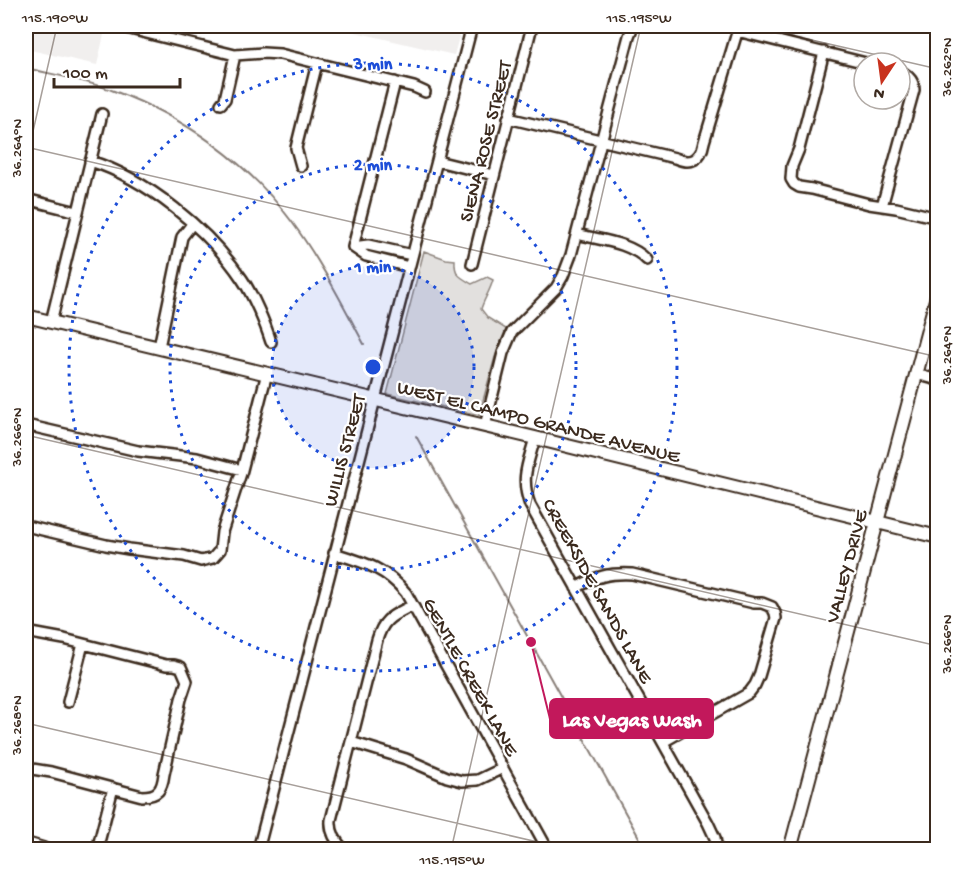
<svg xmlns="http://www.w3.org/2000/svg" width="963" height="875" viewBox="0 0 963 875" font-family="'Gochi Hand',sans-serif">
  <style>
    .built { fill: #f1efee }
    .green { fill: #e2e0de; stroke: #8e857e; stroke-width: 1.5 }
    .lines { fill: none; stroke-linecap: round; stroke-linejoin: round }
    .stream { stroke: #887e77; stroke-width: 2 }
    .minor-casing { stroke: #3b2a1e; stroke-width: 14 }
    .tertiary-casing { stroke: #3b2a1e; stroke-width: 16 }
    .secondary-casing { stroke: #3b2a1e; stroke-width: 18 }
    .minor { stroke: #fff; stroke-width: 9 }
    .tertiary { stroke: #fff; stroke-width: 12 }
    .secondary { stroke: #fff; stroke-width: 14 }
    .ticks { fill: none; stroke: #3b2a1e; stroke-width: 1.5; stroke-opacity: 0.45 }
    .ring { fill: none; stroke: #1d4ed8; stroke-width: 3; stroke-dasharray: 3 6 }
    .labels { text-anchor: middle; stroke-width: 4.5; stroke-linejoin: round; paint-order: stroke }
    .street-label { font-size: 20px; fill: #3b2a1e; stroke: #fff }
    .centre { fill: #1d4ed8; stroke: #fff; stroke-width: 3 }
    .ring-label { font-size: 18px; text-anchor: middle; font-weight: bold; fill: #1d4ed8; stroke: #fff; stroke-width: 4.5; stroke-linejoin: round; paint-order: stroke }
    .leader { fill: none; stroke: #c2185b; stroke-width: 2 }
    .callout-dot { fill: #c2185b; stroke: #fff; stroke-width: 2 }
    .callout { fill: #c2185b; stroke: #c2185b; stroke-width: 2 }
    .callout-label { font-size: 21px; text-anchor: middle; font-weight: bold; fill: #fff }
    .neatline { fill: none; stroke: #3b2a1e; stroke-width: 2 }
    .ticks-label { font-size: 15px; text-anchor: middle; fill: #3b2a1e }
  </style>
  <rect width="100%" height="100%" fill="#fff"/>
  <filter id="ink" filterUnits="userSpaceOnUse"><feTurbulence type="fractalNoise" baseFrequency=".0167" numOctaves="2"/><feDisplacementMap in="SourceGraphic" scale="12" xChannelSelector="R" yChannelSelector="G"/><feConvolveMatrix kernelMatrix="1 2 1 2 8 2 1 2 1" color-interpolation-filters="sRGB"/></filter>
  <g filter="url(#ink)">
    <path class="built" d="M26,26H106L97,65L26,49Z
      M329,26H462L454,55Z"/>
    <path class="green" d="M424,251L446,259L455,260C454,275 460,277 472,284L487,277L493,280C490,291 484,299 481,309L488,318L506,329L495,357L479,415L387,394Z"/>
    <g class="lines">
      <path class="stream" d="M26,68C55,75 86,80 114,91C184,117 247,161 292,222C320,260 342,303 364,344
        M416,436L646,850"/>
      <defs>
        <path id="minor" d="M126,28L235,55L263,53L280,54L414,87L425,92
          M737,31L866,63
          M824,52L799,149L792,166L791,179L794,184L799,187L812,189L869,204L896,208L938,218
          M221,104L225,99L235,55
          M508,118L675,158C691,165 701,160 704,142L739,26
          M90,161C146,178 209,230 242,279C253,295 265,323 271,342
          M437,161L494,175
          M301,166L296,148L317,63
          M26,199L77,212
          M882,206L914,90C914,80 908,75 900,71
          M577,234C599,240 630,242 647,260
          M353,247L395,82
          M353,247L368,245L412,255
          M353,247L366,256L409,267
          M472,264L532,26
          M51,322L102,114
          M159,347L182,237L192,224
          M916,374L938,380
          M26,425L138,451L197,458L242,470
          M485,426L503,353L512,332L556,288L563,276L571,255L629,36L633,26
          M535,438C528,464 520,478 530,505L708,823L715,838L717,850
          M26,526L106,545L129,549L184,556L201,561L213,558L220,550L222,532L242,470L267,373
          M334,553C363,562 386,568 406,593L548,850
          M576,588C596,576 609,573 632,574L754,603H762L772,607L775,613L776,618L759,676L755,685L749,693L663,742
          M26,632L64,639L166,665H174L181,667L187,681L181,699L164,774C162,790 158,796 142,796L51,772L26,768
          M68,702L83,644
          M351,742L406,759L447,777L462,781L478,780L503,768
          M97,850L113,788
          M258,850L472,26
          M344,850C335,841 330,832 331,820L377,640C384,617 393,616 413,605"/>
        <path id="tertiary" d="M26,316L535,438L938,537
          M790,850L938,292"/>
        <path id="secondary" d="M26,845L43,850"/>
      </defs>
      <use href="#minor" class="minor-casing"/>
      <use href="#tertiary" class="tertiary-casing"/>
      <use href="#secondary" class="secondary-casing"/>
      <use href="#minor" class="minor"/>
      <use href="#tertiary" class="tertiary"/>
      <use href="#secondary" class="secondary"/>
    </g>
  </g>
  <path class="ticks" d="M751,26L938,69M26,147L938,357M26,162L57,26M26,435L938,646M26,723L572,850M451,850L641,26"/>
  <circle cx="373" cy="367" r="101" fill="#1d4ed8" fill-opacity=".12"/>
  <g class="ring">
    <circle cx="373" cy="367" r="101"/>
    <circle cx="373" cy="367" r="203"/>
    <circle cx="373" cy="367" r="304"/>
  </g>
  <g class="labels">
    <g class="street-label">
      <text transform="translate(484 141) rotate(-76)" y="7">SIENA ROSE STREET</text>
      <text transform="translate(539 420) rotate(14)" y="7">WEST EL CAMPO GRANDE AVENUE</text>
      <text transform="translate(343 450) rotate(-75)" y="7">WILLIS STREET</text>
      <text transform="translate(845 566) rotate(-75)" y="7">VALLEY DRIVE</text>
      <text transform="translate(599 590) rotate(61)" y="7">CREEKSIDE SANDS LANE</text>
      <text transform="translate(472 676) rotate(61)" y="7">GENTLE CREEK LANE</text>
    </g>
  </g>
  <circle cx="373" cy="367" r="9" class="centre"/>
  <g class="ring-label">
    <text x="373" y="69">3 min</text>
    <text x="373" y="170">2 min</text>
    <text x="373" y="272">1 min</text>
  </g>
  <path class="leader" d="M531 642L550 719"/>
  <circle class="callout-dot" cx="531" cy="642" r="6"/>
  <rect class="callout" x="550" y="699" width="163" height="39" rx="6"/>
  <g class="callout-label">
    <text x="632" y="726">Las Vegas Wash</text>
  </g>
  <rect width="963" height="875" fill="none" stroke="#fff" stroke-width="66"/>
  <g transform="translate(882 81) rotate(193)"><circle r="28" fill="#ffffff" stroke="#b1aaa5" stroke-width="1.5"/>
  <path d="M0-4.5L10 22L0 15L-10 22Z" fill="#c8321e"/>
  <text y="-9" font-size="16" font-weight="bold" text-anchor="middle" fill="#3b2a1e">N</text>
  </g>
  <path d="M54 78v9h126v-9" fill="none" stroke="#3b2a1e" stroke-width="3"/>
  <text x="63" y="78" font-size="18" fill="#3b2a1e" stroke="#ffffff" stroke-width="4.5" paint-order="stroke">100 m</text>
  <rect x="33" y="33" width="897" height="809" class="neatline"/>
  <g class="ticks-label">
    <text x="55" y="22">115.190°W</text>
    <text x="639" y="22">115.195°W</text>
    <text transform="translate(946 67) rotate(-90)" y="5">36.262°N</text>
    <text transform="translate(16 148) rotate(-90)" y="5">36.264°N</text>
    <text transform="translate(946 355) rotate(-90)" y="5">36.264°N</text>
    <text transform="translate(16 437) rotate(-90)" y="5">36.266°N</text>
    <text transform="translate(946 644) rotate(-90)" y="5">36.266°N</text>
    <text transform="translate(16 725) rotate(-90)" y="5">36.268°N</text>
    <text x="452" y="864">115.195°W</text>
  </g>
</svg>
